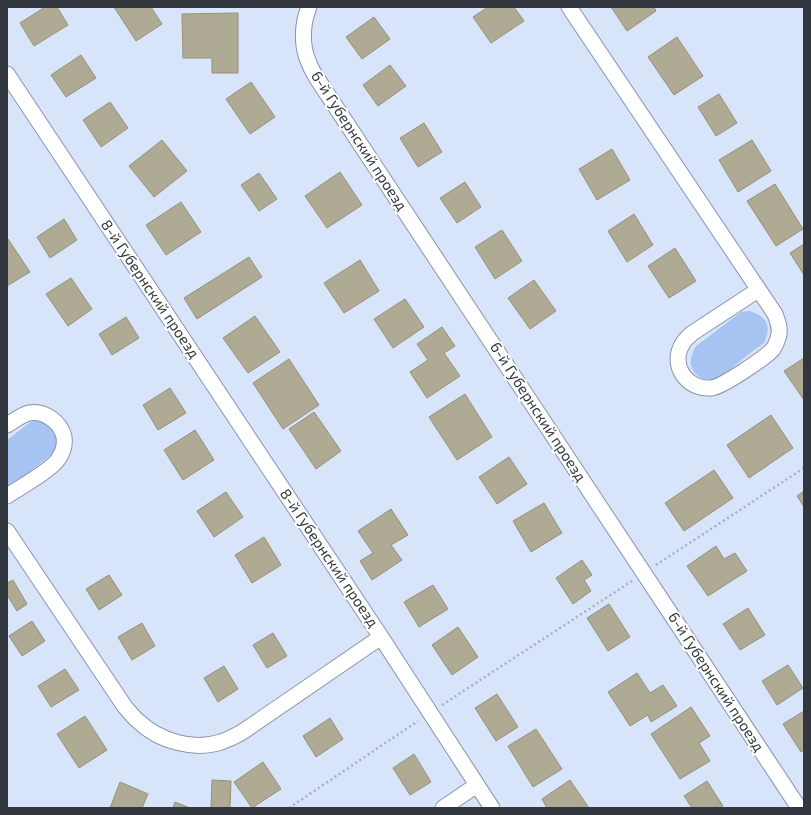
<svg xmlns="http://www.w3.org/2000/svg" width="811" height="815" viewBox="0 0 811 815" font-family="'Exo 2',sans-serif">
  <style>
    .green { fill: #a7c3f1 }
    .building { fill: #aeaa93; stroke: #95917b }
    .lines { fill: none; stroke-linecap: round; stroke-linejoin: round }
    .street-casing { stroke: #8894a8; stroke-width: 17 }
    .path { stroke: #a5afc1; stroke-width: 2.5; stroke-dasharray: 2 3; stroke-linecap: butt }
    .street { stroke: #fff; stroke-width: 15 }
    .labels { text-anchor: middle; stroke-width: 4; stroke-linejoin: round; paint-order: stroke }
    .street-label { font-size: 15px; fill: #32373f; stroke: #fff }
  </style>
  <rect width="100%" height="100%" fill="#d7e4fa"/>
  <path class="green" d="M749,311C767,316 772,326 764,343C755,349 747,356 739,362C727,372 708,390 694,372C688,363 691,355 696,346L741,312Z
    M40,420L47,421L59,437L55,452L12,485L7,487V440L32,421Z"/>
  <path class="building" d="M45,7H57L68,25L34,46L20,23Z
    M114,7H151L162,24L136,41Z
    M488,7H514L524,21L491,43L473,17Z
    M611,7H654L656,11L627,31Z
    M238,13V73H212V58H183L182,14Z
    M374,17L390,39L362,59L346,37Z
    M677,37L703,76L674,95L648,57Z
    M81,55L96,78L66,97L51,75Z
    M390,65L406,86L378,106L363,85Z
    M251,82L275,117L250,134L226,99Z
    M719,94L737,123L716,136L698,107Z
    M110,102L128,128L101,147L83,120Z
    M424,123L442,152L418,167L400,138Z
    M162,140L187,171L154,197L129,166Z
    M752,140L771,171L738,192L719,160Z
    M612,149L630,180L597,200L579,169Z
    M340,172L362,205L327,228L305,196Z
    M259,173L277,199L259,211L241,185Z
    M465,182L481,207L457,223L440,198Z
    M775,184L803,229L776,246L747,201Z
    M181,202L201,232L166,255L146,225Z
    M634,214L653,245L627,262L608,231Z
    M64,219L77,240L50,258L37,237Z
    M502,230L522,261L495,279L475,247Z
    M8,239L30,272L7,286V240Z
    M804,244V275L790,253Z
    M675,248L696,281L669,298L648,266Z
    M249,257L262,277L197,319L184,298Z
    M360,260L379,291L344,313L324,283Z
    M71,278L92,309L68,326L46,294Z
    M534,280L556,311L530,329L508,298Z
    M405,299L424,327L393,348L374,319Z
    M255,316L280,352L248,373L223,338Z
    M126,317L139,338L112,355L99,334Z
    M442,327L455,346L444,353L460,376L427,398L410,372L428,360L417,344Z
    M804,358V400L784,371Z
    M289,359L319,405L283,429L253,383Z
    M170,388L186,413L158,430L143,405Z
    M465,394L492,437L457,460L429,417Z
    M314,412L341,451L316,469L289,429Z
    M771,415L793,448L749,478L727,445Z
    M195,430L214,460L183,480L164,450Z
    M509,457L527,484L497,504L479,477Z
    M714,470L733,498L684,531L665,503Z
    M804,491V507L797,496Z
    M226,492L243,517L214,537L197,511Z
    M544,503L562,533L531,552L513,521Z
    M391,509L408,535L391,545L402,560L372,580L360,561L373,553L358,531Z
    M264,537L281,565L252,583L235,555Z
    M716,546L724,559L735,553L747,571L708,596L687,566Z
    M582,560L592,575L584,580L591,591L573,604L556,578Z
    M109,575L122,595L99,610L86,589Z
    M13,580L27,604L17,611L7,595V583Z
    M433,585L448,609L419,627L404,602Z
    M609,604L630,637L608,651L587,618Z
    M748,608L765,635L740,650L723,624Z
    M32,621L45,641L22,656L9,636Z
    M142,623L155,646L132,660L118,637Z
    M458,627L478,657L452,675L432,645Z
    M273,633L287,656L267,668L253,645Z
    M788,665L803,688L777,705L762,681Z
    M224,666L238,689L218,702L204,678Z
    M65,669L79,690L51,707L38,686Z
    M637,673L650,693L663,685L677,706L651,722L648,715L630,726L608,692Z
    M497,694L518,727L496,741L475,708Z
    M691,707L710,736L699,743L710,761L680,779L651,734Z
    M804,711V750L801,752L783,724Z
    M85,716L107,750L79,768L57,734Z
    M330,718L343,739L316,757L303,736Z
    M536,729L562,769L533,787L508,746Z
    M414,754L431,782L410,795L393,768Z
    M263,762L281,789L252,808L234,782Z
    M212,780L231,781L230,808H211Z
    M570,780L589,808H547L542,799Z
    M707,781L723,806L719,808H692L684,796Z
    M120,782L148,794L142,808H110Z
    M175,802L190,808H173Z"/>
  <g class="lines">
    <defs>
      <path id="street" d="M309,7C302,24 301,46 309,63C311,69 315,75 318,80L799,808
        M569,7L775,314C778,322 781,330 778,338C777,342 775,346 773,349C765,358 722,387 711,388C687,390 669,365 683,343C685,339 689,337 691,334L758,290
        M7,74L381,637L492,808
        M7,425C14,421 21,415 29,413C44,410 61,422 64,437C65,444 63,452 59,458C53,469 19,488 7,496
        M7,531L125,707C129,711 133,717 138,721C159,741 193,751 221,742C232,738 242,733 251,726L381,637
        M443,808L477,785"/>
    </defs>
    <use href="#street" class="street-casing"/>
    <path class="path" d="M656,565L804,468
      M442,705L632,581
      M289,808L418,721"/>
    <use href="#street" class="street"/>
  </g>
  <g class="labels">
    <g class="street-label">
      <text transform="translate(359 141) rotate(57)" y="5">6-й Губернский проезд</text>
      <text transform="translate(150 289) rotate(56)" y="5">8-й Губернский проезд</text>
      <text transform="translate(538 412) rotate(57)" y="5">6-й Губернский проезд</text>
      <text transform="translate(329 558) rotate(56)" y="5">8-й Губернский проезд</text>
      <text transform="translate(716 682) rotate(57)" y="5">6-й Губернский проезд</text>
    </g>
  </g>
  <rect width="811" height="815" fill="none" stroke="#32373f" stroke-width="16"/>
</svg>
